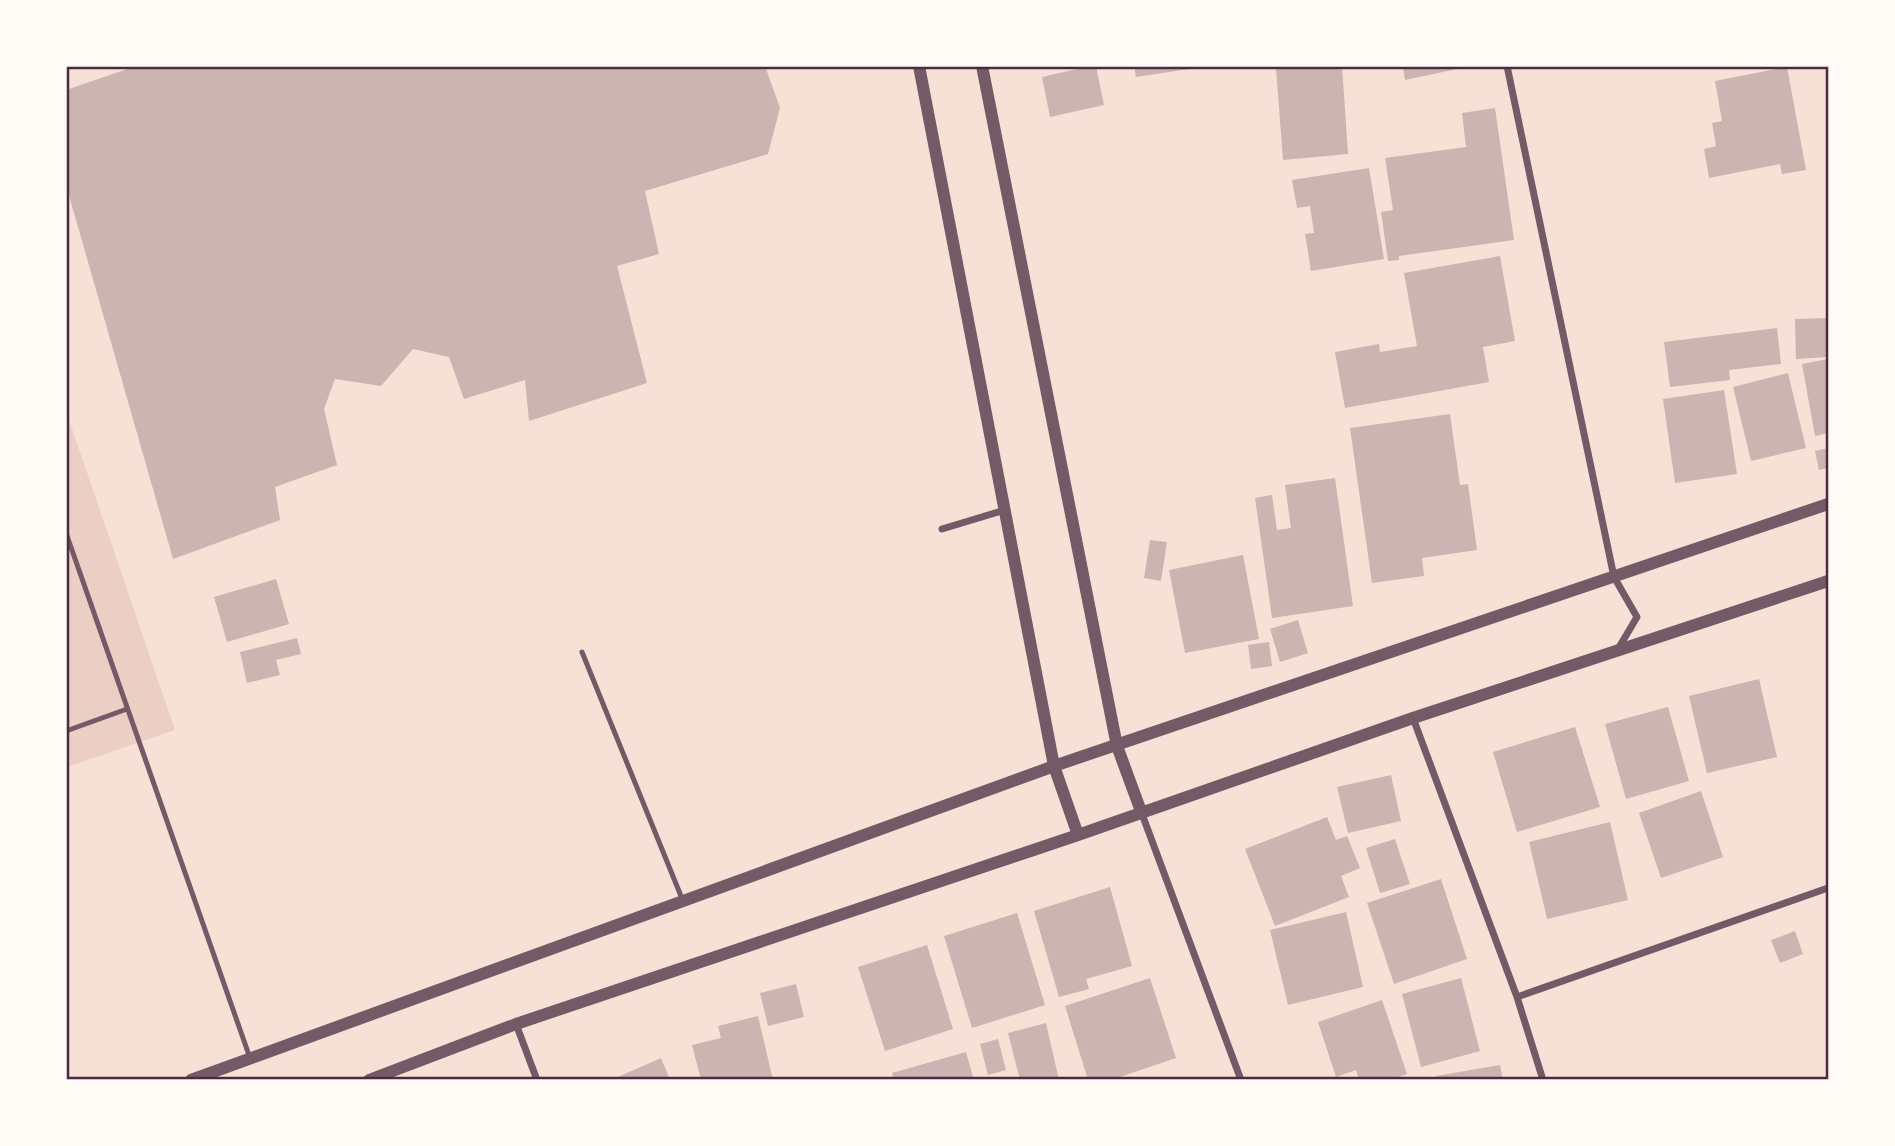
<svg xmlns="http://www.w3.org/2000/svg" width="1895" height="1146" viewBox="0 0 1895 1146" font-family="'Golos Text',sans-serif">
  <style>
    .green { fill: #ebcfc5 }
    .building { fill: #ccb4b1 }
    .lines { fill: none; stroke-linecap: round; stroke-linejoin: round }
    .service { stroke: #755966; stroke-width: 5 }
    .minor { stroke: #755966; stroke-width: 7 }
    .tertiary { stroke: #755966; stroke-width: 12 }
    .neatline { fill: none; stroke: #4a2c40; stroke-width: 2.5 }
  </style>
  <rect width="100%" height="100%" fill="#f7e1d7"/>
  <path class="green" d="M66,411L175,730L67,767H66Z"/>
  <path class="building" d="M136,66H765L780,108L768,154L645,191L659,254L617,266L647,383L529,421L525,380L464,399L449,357L413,349L381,386L335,379L324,409L337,465L275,487L280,520L173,559L66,185V90Z
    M1090,66H1096L1104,105L1050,117L1042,77Z
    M1134,66H1196V68L1136,77Z
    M1342,66L1348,154L1283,160L1276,68Z
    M1403,66H1462V68L1405,80Z
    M1787,67L1806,170L1782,174L1780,164L1709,178L1704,149L1716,146L1712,123L1722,121L1715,81Z
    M1495,108L1514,240L1399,256V260L1388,261L1381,212L1393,210L1385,158L1466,147L1462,113Z
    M1369,168L1384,259L1311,271L1305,234L1314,233L1310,206L1297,208L1292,180Z
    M1500,256L1515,341L1483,347L1489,382L1345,408L1335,352L1379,344L1380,352L1417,346L1404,273Z
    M1828,318V357L1796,359L1795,319Z
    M1777,328L1781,364L1729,370L1730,380L1670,387L1664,342Z
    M1828,359V433L1815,436L1802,364Z
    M1788,373L1806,448L1751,461L1733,387Z
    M1724,390L1737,474L1675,483L1663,399Z
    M1450,414L1460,485L1468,484L1477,550L1422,558L1424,576L1372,583L1350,428Z
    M1828,448V468L1819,470L1815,451Z
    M1335,478L1353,606L1272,618L1255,498L1272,495L1277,530L1291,528L1285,485Z
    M1150,540L1167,542L1161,581L1144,578Z
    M1243,555L1259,639L1185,653L1169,570Z
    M276,579L289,624L227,642L214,597Z
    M1298,620L1308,653L1280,662L1270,629Z
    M297,638L301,654L276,660L280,675L247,683L240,652Z
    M1269,642L1272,666L1251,669L1248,645Z
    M1759,679L1777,757L1707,773L1689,696Z
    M1668,707L1689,781L1626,799L1605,724Z
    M1575,727L1600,807L1517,832L1493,752Z
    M1391,775L1401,821L1348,833L1337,787Z
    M1701,791L1723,857L1661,878L1639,813Z
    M1327,817L1336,840L1347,836L1360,868L1341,876L1349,897L1275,926L1245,849Z
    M1610,822L1628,900L1547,919L1529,842Z
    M1395,839L1410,884L1380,893L1366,848Z
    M1441,879L1467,959L1394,984L1367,903Z
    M1110,887L1132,966L1086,979L1089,989L1059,997L1034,911Z
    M1346,912L1363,987L1288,1005L1270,930Z
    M1017,913L1045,1005L972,1028L944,936Z
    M1795,931L1803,954L1780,963L1771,940Z
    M927,945L953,1029L885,1051L858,967Z
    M1150,978L1176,1058L1111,1080H1088L1065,1006Z
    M1461,978L1480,1051L1421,1067L1402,994Z
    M796,984L804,1017L768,1026L760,993Z
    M1382,1000L1407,1074L1390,1080H1359L1356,1070L1336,1077L1318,1022Z
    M758,1016L773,1080H701L692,1045L721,1038L718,1026Z
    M1046,1023L1059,1080H1020L1008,1033Z
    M998,1039L1006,1070L988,1075L980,1044Z
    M966,1052L974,1080H894L892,1073Z
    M661,1058L670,1080H611Z
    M1500,1065L1503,1080H1436V1076Z"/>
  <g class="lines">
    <path class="service" d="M66,533L250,1058
      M582,652L683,901
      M66,731L127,709"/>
    <path class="minor" d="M1507,66L1614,577L1637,617L1618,649
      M942,529L1005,510
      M1413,718L1517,997L1543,1080
      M1142,814L1241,1080
      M1517,997L1828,888
      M516,1024L537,1080"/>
    <path class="tertiary" d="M919,66L1054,766L1078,835
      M982,66L1117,746L1142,814
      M191,1080L1054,766L1828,504
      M369,1080L516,1024L1078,835L1413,718L1828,581"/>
  </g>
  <rect width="1895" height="1146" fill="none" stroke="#fffaf5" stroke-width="136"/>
  <rect x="68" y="68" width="1759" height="1010" class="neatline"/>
</svg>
